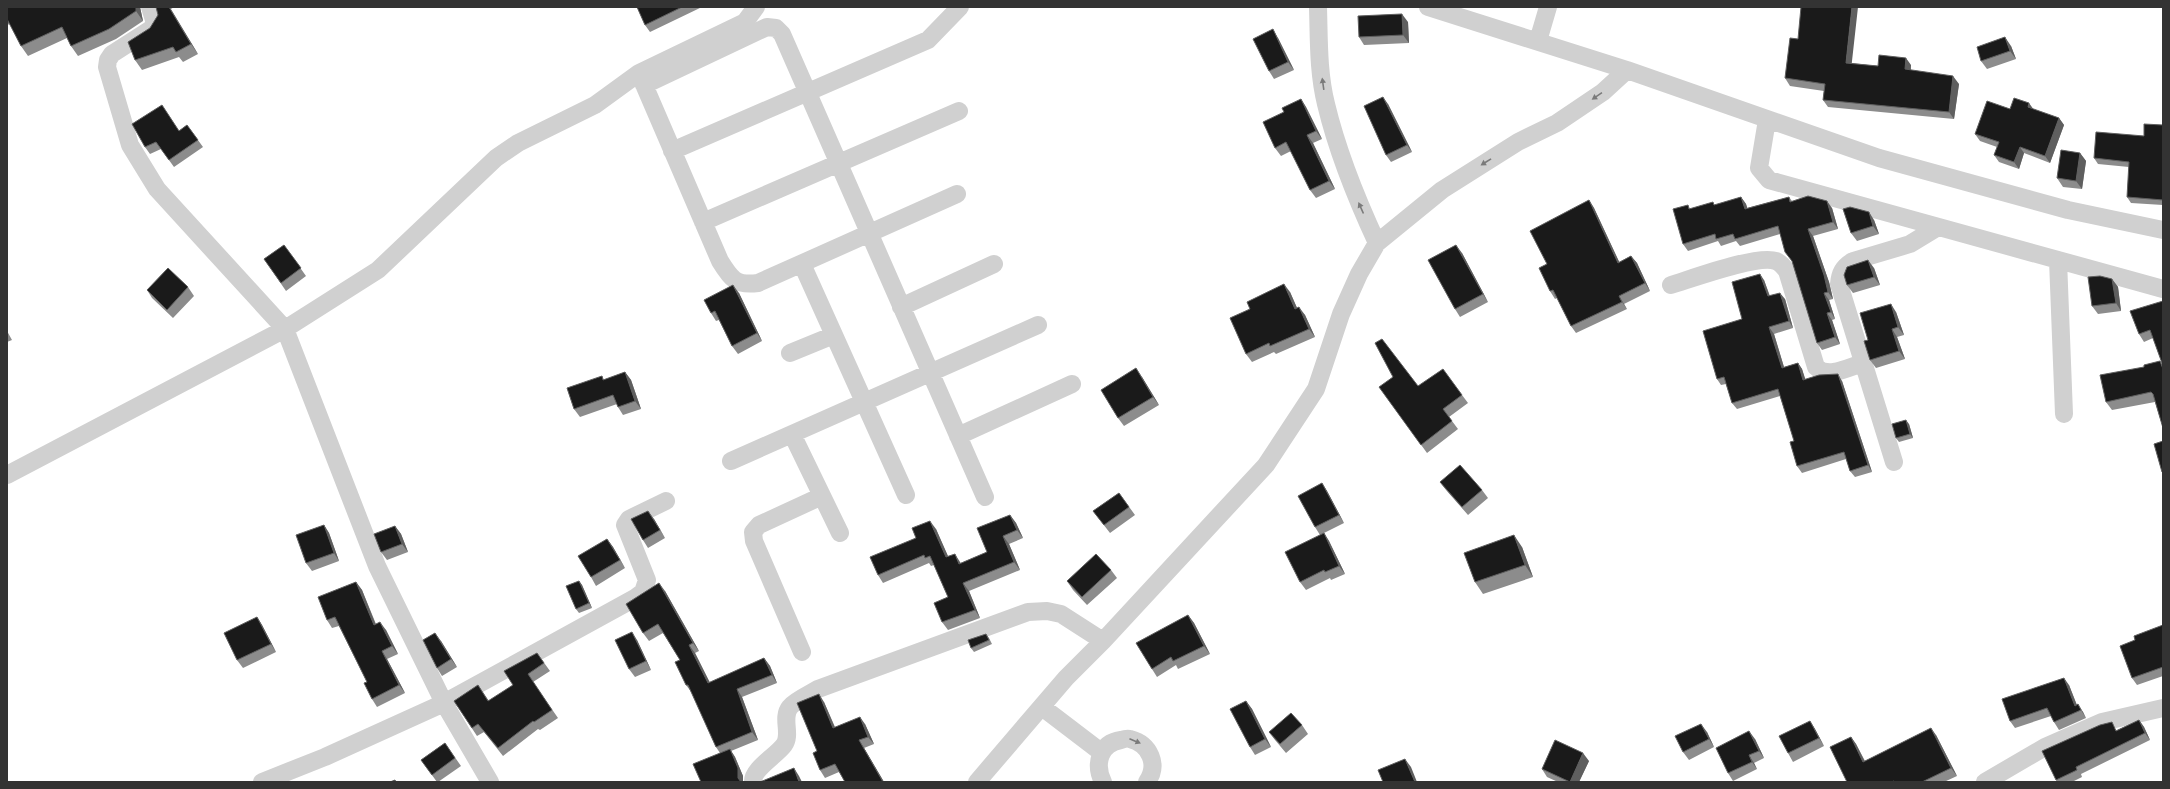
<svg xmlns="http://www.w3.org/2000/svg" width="2170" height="789" viewBox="0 0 2170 789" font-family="'Golos Text',sans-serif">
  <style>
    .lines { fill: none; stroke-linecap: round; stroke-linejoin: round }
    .minor { stroke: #d0d0d0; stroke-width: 18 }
    .wall { fill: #8c8c8c }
    .shaded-wall { fill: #5f5f5f }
    .building { fill: #1a1a1a; stroke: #5f5f5f }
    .oneway { fill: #7a7a7a }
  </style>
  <rect width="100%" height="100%" fill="#fff"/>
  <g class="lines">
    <path class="minor" d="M150,7L155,23L151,29L112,54L108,60L107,67L130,145L157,189L285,329L377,566L444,703L490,782
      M756,7L745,22L639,73L720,261C731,279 736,286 758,283L957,194
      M1318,7C1319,39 1318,72 1326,104C1337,150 1357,200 1377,243
      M1428,7L1627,70L1879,158L2068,210L2163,230
      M1538,41L1548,7
      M644,85L767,27L776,28L782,34L985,497
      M1767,120L1759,168L1769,180L2163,289
      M672,151L928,40L960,7
      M703,222L959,111
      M2058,260L2064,414
      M802,264L906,495
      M1671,285C1691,279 1758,254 1776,261C1781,263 1784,267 1787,271L1816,367C1828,379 1849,367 1863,363
      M901,307L994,264
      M790,353L834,335
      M792,434L840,533
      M958,436L1072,384
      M731,461L1038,325
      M1894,462L1839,284C1840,273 1843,267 1853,261L1910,244L1938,227
      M7,475L285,329L378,270L496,158L518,143L595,105L639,73
      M802,652L754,541L753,532L759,525L822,496
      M1042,707L1101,752
      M262,782L325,757L444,703L635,598L643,592L647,580L625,525L629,519L666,501
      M753,782C752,769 776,756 784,745C792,734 781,718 790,707C796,700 810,694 818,689L1028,612L1047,611L1061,614L1103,641
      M977,782L1066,678L1103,641L1266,465L1316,389L1341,314L1359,274L1377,243L1442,190L1518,142L1557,123L1603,92L1627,70
      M1103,782C1094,764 1100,743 1121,740C1124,739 1127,738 1130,739C1150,744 1159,765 1147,782
      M1985,782L2045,747L2102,722L2163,708"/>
  </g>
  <path class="wall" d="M7,7H140L143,21L116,39L78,56L71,46L67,38L28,56L21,46L10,24L7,25Z
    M156,7H174L171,9L198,54L183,62L179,57L142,70L135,60L150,28L158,15Z
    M637,7H702L650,32L645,25Z
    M1408,22L1409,43L1364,45L1359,37Z
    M1278,38L1294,70L1274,79L1269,71Z
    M1798,39L1852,63L1878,66L1911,65V70L1959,84L1954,119L1828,107L1823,100L1824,91L1790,86L1785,78Z
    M2011,46L2016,59L1987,69L1981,61Z
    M1301,99L1306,107L1322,139L1313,143L1335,189L1316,198L1310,190L1291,151L1281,156L1275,148Z
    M1388,104L1412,152L1391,162L1386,155Z
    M2010,109H2033L2059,118L2064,125L2050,163L2024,153L2019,169L1999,162L1994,155L1997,147L1980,141L1975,134Z
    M187,125L203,147L174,167L161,149L150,154L145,147L180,130Z
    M2163,125V205L2131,203L2127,197L2129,167L2098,164L2094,158L2144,136Z
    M2080,153L2086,161L2082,189L2063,187L2057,178Z
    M1741,197L1746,204L1747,208L1789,197L1792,201L1832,208L1838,229L1813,236L1829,282L1833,299L1829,300L1835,319L1832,320L1840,344L1822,350L1817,343L1792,261L1780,234L1740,246L1736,241L1721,246L1718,241L1688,251L1683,244L1688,205L1690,209L1716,205Z
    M1589,200L1594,208L1619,262L1631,256L1637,263L1650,291L1624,304L1627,309L1576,333L1571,326L1557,298L1555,299L1550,291L1547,264Z
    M1874,220L1879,234L1857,241L1851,233Z
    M284,245L306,276L286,291L264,259Z
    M1462,253L1488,302L1460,317L1455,309Z
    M1874,268L1880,285L1853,293L1847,285Z
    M2112,279L2118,287L2121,311L2098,314L2092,306Z
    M1764,280L1770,296L1785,299L1793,328L1774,334L1784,367L1798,363L1802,369L1805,380L1842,381L1872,472L1855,477L1850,471L1846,459L1802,473L1797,466L1794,441L1780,396L1737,409L1732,403L1726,384L1721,385L1717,379Z
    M188,287L194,296L173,318L152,298L147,290Z
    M1290,292L1297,308L1305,315L1315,337L1276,354L1274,352L1252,362L1246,354Z
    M739,293L762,341L738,354L732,346L719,320L716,321L711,313Z
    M2163,301V428L2155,402L2112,410L2106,402L2144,367L2160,361L2162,363L2153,338L2144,342L2139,334Z
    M1896,312L1904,335L1897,337L1905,359L1876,368L1870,360L1868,340Z
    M7,331L12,340L7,342Z
    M625,372L631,380L641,409L623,415L618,407L617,404L580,417L574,409L602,376L604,380Z
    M1142,377L1159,405L1124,426L1118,418Z
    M1418,386L1462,395L1468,403L1449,417L1458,429L1427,453L1385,395Z
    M1909,424L1913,438L1899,442L1896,438Z
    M1440,482L1482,490L1488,498L1468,515L1446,490Z
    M1322,483L1327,491L1344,523L1324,533L1329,541L1345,574L1331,580L1330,578L1306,590L1300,582L1320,535L1315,527Z
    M1119,493L1135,515L1110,533L1093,511Z
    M1010,515L1016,523L1023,538L1009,544L1020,570L969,591L980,618L948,630L942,622L948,597L934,565L931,566L929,563L883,583L878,575L916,538L936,529L948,557L961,563L987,552Z
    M654,519L665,538L648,548L643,540Z
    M324,525L329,533L339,561L312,571L306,563Z
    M395,526L401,534L408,552L387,560L381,552Z
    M607,539L613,547L625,568L596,586L591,577Z
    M1522,547L1533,577L1483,594L1475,582Z
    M1111,570L1117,578L1087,605L1073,590L1067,581Z
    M579,581L582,585L592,608L579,613L576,609Z
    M356,582L362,590L376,624L386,630L398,654L387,659L405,693L377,707L372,699L367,682L339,626L332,628L327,620Z
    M665,591L699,651L695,653L710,683L764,658L770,666L777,683L742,697L758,740L731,751L735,757L743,776V782H701L720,753L716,747L692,693L686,685L680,660L663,633L649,641L643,633Z
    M1188,615L1194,623L1210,654L1178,669L1176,665L1157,677L1152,669Z
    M257,617L262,625L276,652L243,668L237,660Z
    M2163,625V676L2137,685L2132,678L2135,640Z
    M986,634L989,638L992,644L974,652L971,648Z
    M637,640L651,670L635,677L629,669Z
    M441,641L457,667L442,676L437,668Z
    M537,653L550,671L533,682L558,718L540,730L538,729L503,756L484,732L477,736L454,701L478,685L489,701L513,685Z
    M2069,685L2077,705L2083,712L2086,718L2059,730L2054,722L2051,716L2015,728L2010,721Z
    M1246,701L1252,709L1271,747L1255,755L1250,747Z
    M824,702L835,727L865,724L874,744L864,748L884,782H845L839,772L825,778L820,770L817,751Z
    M2139,720L2144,727L2150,740L2081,774L2082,777L2072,782H2057L2056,780L2117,730Z
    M1810,721L1815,729L1824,746L1793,762L1788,753Z
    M1302,725L1308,734L1286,753L1275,740L1269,732Z
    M1707,732L1714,747L1689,760L1683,752Z
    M1936,735L1957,776L1944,782H1847L1851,737L1856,744L1865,761Z
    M1755,739L1764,758L1754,763L1757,769L1733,781L1728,773Z
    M445,743L461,766L438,782H437L421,760Z
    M1589,761L1579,782H1558L1547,777L1542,769Z"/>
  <path class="shaded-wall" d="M136,7H140L143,21L136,11Z
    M169,7L198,54L191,44Z
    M1852,7H1858L1851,70L1846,63Z
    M1402,14L1408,22L1409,43L1403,35Z
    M1273,29L1278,38L1294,70L1288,62Z
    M2005,37L2011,46L2016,59L2010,51Z
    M1906,58L1911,65L1910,76L1905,69Z
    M1953,76L1959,84L1954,119L1949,112Z
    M1383,97L1388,104L1412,152L1407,145Z
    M1301,99L1306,107L1322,139L1316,131Z
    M2029,103L2034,110L2028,107Z
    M2059,118L2064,125L2050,163L2045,156Z
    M1307,135L1313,143L1335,189L1329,181Z
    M2020,147L2024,153L2019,169L2014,162Z
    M2080,153L2086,161L2082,189L2076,181Z
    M1741,197L1746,204L1750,216L1745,209Z
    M1589,200L1594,208L1623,270L1618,263Z
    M1827,201L1832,208L1838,229L1833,222Z
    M1869,212L1874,220L1879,234L1873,226Z
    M1808,229L1813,236L1829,282L1833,299L1828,292Z
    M1456,245L1462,253L1488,302L1483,294Z
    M1631,256L1637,263L1650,291L1645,283Z
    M1868,260L1874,268L1880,285L1874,277Z
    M1760,274L1764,280L1772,303L1768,296Z
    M2112,279L2118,287L2121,311L2116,303Z
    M1284,284L1290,292L1301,317L1295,309Z
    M733,285L739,293L762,341L757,333Z
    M1780,293L1785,299L1793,328L1789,321Z
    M1824,293L1829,300L1835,319L1831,312Z
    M1619,296L1624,304L1627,309L1622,302Z
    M1891,304L1896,312L1904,335L1898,327Z
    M1299,307L1305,315L1315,337L1309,329Z
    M1827,313L1832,320L1840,344L1835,337Z
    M1769,327L1774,334L1786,374L1782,368Z
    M1892,329L1897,337L1905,359L1899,351Z
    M1798,363L1802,369L1808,387L1803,380Z
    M1136,368L1142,377L1159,405L1153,397Z
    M625,372L631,380L641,409L635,401Z
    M1838,374L1842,381L1872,472L1868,465Z
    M1906,420L1909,424L1913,438L1910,434Z
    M1322,483L1327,491L1344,523L1339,515Z
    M648,511L654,519L665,538L660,530Z
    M1010,515L1016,523L1023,538L1017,530Z
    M930,521L936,529L952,565L946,557Z
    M324,525L329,533L339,561L334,553Z
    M395,526L401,534L408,552L402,544Z
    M1324,533L1329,541L1345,574L1339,566Z
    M1514,535L1522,547L1533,577L1525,565Z
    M1003,536L1009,544L1020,570L1014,562Z
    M607,539L613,547L625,568L620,560Z
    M955,554L960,562L964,572L959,564Z
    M579,581L582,585L592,608L589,603Z
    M356,582L362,590L379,633L374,625Z
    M659,583L665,591L699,651L693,643Z
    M963,583L969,591L980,618L975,610Z
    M1188,615L1194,623L1210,654L1204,646Z
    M257,617L262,625L276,652L271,644Z
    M380,622L386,630L398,654L392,646Z
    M632,632L637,640L651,670L646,661Z
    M435,633L441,641L457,667L451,659Z
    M689,645L695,653L714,691L708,683Z
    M382,651L387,659L405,693L399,685Z
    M764,658L770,666L777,683L772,675Z
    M2064,678L2069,685L2079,711L2075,706Z
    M737,689L742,697L758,740L752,732Z
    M819,694L824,702L838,735L833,728Z
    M1246,701L1252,709L1271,747L1265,739Z
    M2078,704L2083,712L2086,718L2081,710Z
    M860,717L865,724L874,744L868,737Z
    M2139,720L2144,727L2150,740L2145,733Z
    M1810,721L1815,729L1824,746L1819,738Z
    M1701,724L1707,732L1714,747L1709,739Z
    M1931,728L1936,735L1957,776L1951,768Z
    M1749,731L1755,739L1764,758L1759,751Z
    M1851,737L1856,744L1869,770L1863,762Z
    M859,740L864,748L884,782H883Z
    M730,749L735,757L743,776V782H740L738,778Z
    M1583,753L1589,761L1579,782H1570Z
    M1749,755L1754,763L1757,769L1752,762Z
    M1405,759L1411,767L1417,782H1415Z
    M794,768L799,776L802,782H799Z"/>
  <path class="building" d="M7,7H136V11L109,29L71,46L62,27L21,46L7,19Z
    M156,7H169L191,44L176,52L173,47L135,60L128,42L150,28L158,15Z
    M637,7H682L645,25Z
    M1801,7H1852L1846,63L1878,66L1879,55L1906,58L1905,69L1953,76L1949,112L1823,100L1825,84L1785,78L1790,38L1798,39Z
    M1402,14L1403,35L1359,37L1358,16Z
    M1273,29L1288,62L1269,71L1253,39Z
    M2005,37L2010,51L1981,61L1977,47Z
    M1383,97L1407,145L1386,155L1364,106Z
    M2014,98L2029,103L2028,107L2059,118L2045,156L2020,147L2014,162L1994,155L1999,142L1975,134L1987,101L2010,109Z
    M1301,99L1316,131L1307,135L1329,181L1310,190L1286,142L1275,148L1263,122L1284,112L1282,108Z
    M162,105L179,131L187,125L198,140L169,160L156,142L145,147L132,124Z
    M2144,124L2163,125V200L2127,197L2129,162L2094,158L2096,132L2144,136Z
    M2061,150L2080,153L2076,181L2057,178Z
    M1808,196L1827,201L1833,222L1808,229L1824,275L1828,292L1824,293L1831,312L1827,313L1835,337L1817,343L1792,261L1785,252L1778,226L1735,239L1733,234L1716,239L1715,234L1683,244L1673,209L1688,205L1689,209L1713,202L1714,205L1741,197L1745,209L1789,197L1790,202Z
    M1589,200L1618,263L1631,256L1645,283L1619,296L1622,302L1571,326L1553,290L1550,291L1539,268L1547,264L1530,231Z
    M1850,207L1869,212L1873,226L1851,233L1843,209Z
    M284,245L301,268L281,283L264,259Z
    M1456,245L1483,294L1455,309L1428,260Z
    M1868,260L1874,277L1847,285L1844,275L1847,267Z
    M168,268L188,287L167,310L147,290Z
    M1760,274L1768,296L1780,293L1789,321L1769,327L1782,368L1798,363L1803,380L1819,375L1838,374L1868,465L1850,471L1844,452L1797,466L1790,442L1794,441L1778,389L1732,403L1724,377L1717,379L1703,331L1742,319L1732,282Z
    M2100,276L2112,279L2116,303L2092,306L2088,277Z
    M1284,284L1295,309L1299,307L1309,329L1270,346L1269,343L1246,354L1230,318L1250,309L1247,302Z
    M733,285L757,333L732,346L715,311L711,313L704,300Z
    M2163,301V363H2162L2150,330L2139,334L2130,311Z
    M1891,304L1898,327L1892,329L1899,351L1870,360L1864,341L1868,340L1860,313Z
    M1382,339L1418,386L1443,369L1462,395L1443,409L1452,421L1421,445L1379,387L1393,377L1375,343Z
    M2160,361L2163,369V428L2153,394L2151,392L2106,402L2100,375L2144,367V365Z
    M1136,368L1153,397L1118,418L1101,390Z
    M625,372L635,401L618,407L613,395L574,409L567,388L602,376L603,380Z
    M1906,420L1910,434L1896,438L1892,424Z
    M2163,441V472H2162L2154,444Z
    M1460,465L1482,490L1462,507L1440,482Z
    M1322,483L1339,515L1315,527L1298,496Z
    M1119,493L1129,507L1104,525L1093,511Z
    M648,511L660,530L643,540L631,519Z
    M1010,515L1017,530L1003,536L1014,562L963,583L975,610L942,622L934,603L948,597L930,556L925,558L924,555L878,575L870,557L916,538L912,528L930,521L946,557L955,554L959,564L987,552L977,528Z
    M324,525L334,553L306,563L296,535Z
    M395,526L402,544L381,552L374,534Z
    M1324,533L1339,566L1325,572L1324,570L1300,582L1285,552Z
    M1514,535L1525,565L1475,582L1464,553Z
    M607,539L620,560L591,577L578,556Z
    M1096,554L1111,570L1082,597L1067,581Z
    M579,581L589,603L576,609L566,586Z
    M356,582L374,625L380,622L392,646L382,651L399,685L372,699L364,683L367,682L335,617L327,620L318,597Z
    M659,583L693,643L689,645L708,683L764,658L772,675L737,689L752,732L716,747L688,685H686L675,662L680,660L658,624L643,633L626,604Z
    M1188,615L1204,646L1173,661L1171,657L1152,669L1136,643Z
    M257,617L271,644L237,660L224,633Z
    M2163,625V667L2132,678L2120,646L2135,640L2134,636Z
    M632,632L646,661L629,669L615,640Z
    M435,633L451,659L437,668L423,640Z
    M986,634L989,640L971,648L968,640Z
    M537,653L544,663L528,674L552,710L534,722L533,721L498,748L478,724L472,728L454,701L478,685L488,701L513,685L504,671Z
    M2064,678L2075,706L2078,704L2081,710L2054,722L2047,708L2010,721L2002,699Z
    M819,694L833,728L860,717L868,737L859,740L883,782H845L835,764L820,770L813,753L817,751L797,703Z
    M1246,701L1265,739L1250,747L1230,709Z
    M1291,713L1302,725L1280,744L1269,732Z
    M2139,720L2145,733L2076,767L2077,770L2056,780L2042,751L2100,725L2112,722L2116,731Z
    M1810,721L1819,738L1788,753L1779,736Z
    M1701,724L1709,739L1683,752L1675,736Z
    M1931,728L1951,768L1922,782H1895L1894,781L1891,782H1847L1830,747L1851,737L1863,762Z
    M1749,731L1759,751L1749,755L1752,762L1728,773L1716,748Z
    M1555,740L1583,753L1570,782L1542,769Z
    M445,743L455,758L432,775L421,760Z
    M730,749L738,768V778L741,782H701L693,764Z
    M1405,759L1415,782H1383L1378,770Z
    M794,768L799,782H760Z
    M395,780L396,782H390Z"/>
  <defs><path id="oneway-solid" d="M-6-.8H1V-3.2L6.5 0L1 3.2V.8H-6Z"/></defs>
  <g class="oneway">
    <use href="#oneway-solid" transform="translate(1323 84) rotate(-98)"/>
    <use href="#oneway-solid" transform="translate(1597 96) rotate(146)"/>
    <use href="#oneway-solid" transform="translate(1486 162) rotate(148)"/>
    <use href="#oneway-solid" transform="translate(1361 208) rotate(-114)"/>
    <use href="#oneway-solid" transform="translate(1135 741) rotate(23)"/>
  </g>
  <rect width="2170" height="789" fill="none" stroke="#333333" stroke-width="16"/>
</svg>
